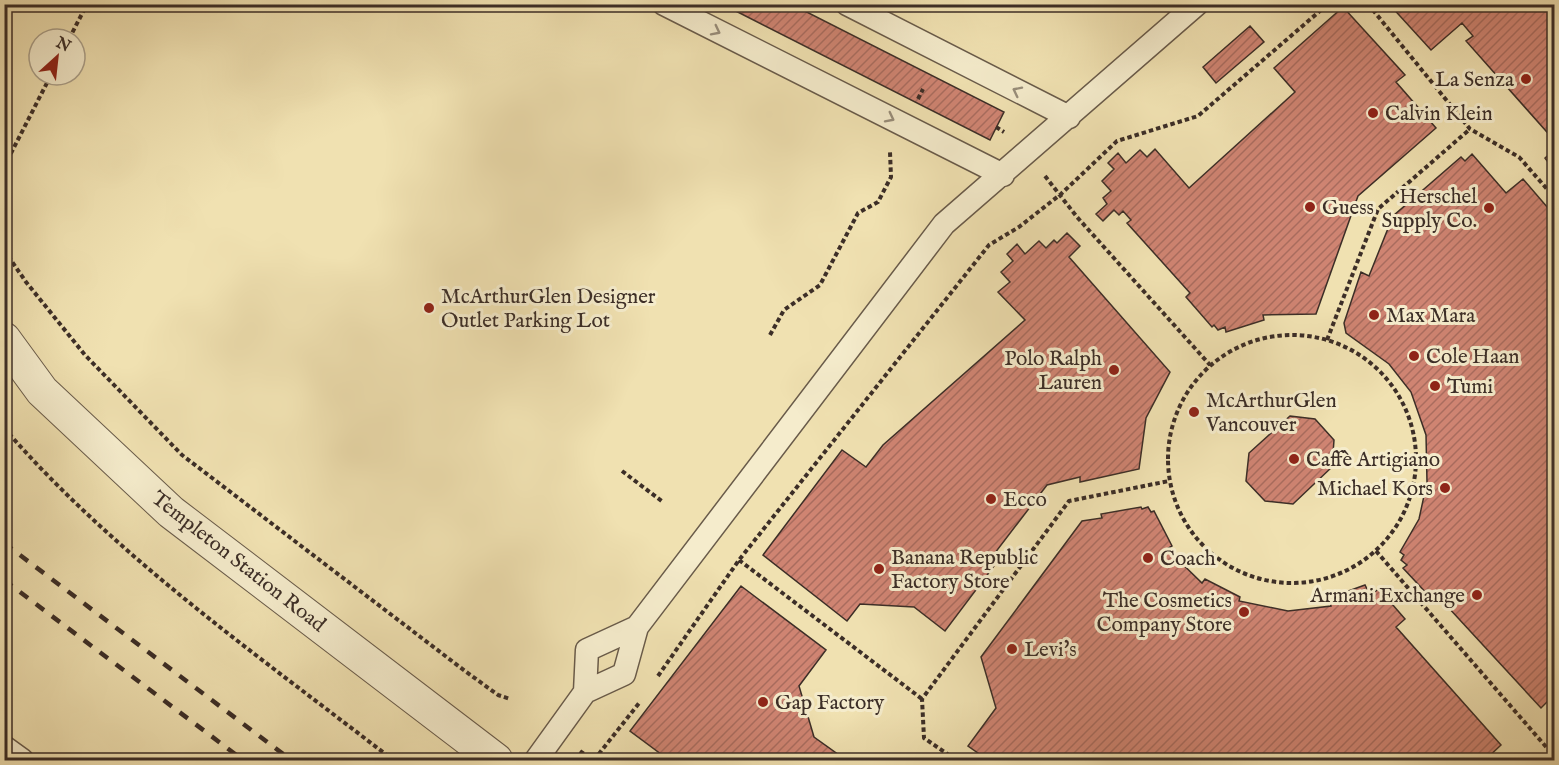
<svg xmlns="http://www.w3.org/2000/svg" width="1559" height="765" viewBox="0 0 1559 765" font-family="'IM FELL English',serif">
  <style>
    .building { fill: url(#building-hatch); stroke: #3c2e27; stroke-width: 1.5 }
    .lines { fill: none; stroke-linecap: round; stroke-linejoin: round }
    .service-casing { stroke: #695b4a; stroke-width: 25 }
    .minor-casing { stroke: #695b4a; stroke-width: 35 }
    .path { stroke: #3c2e27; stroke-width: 4; stroke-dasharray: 4.5 3; stroke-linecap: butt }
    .service { stroke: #f5eccc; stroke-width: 22 }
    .minor { stroke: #f5eccc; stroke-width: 33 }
    .rail { stroke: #3c2e27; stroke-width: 4.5; stroke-dasharray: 10 10; stroke-linecap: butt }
    .oneway { stroke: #988d7a }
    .poi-dot { fill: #8f2418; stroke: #f5eccc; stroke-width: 2 }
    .labels { text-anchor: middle; stroke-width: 6; stroke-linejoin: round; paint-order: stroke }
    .poi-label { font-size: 21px; fill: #3c2e27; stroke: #f5eccc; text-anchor: start }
    .street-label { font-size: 21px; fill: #3c2e27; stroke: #f5eccc }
  </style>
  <defs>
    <pattern id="building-hatch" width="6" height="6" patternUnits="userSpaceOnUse" patternTransform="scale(1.5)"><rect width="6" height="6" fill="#cf8472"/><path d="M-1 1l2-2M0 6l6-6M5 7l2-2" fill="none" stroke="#a96c5e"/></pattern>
  </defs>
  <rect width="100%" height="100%" fill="#f0e1b1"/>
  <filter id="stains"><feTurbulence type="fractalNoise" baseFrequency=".00333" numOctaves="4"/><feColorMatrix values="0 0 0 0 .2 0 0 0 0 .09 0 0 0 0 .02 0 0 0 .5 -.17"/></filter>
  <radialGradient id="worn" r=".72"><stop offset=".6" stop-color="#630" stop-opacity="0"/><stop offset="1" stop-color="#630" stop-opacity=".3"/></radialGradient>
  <path class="building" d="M722,4H791L1004,112L990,140Z
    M1389,4H1554V140L1466,41L1473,36L1462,23L1431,50Z
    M1343,7L1405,75L1396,82L1436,128L1358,196L1316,314L1263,315L1264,320L1226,332L1225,327L1218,330L1214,325L1212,327L1186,297L1190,293L1127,223L1131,220L1123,211L1119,215L1114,210L1103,221L1096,214L1107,204L1103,198L1111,191L1102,181L1114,169L1108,163L1118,153L1126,163L1140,150L1147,157L1155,149L1189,188L1295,92L1274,68Z
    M1250,26L1264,42L1216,83L1203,67Z
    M1554,150V170L1545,158Z
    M1472,154L1506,193L1523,179L1554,215V695L1541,708L1435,593L1430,597L1403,568L1407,565L1401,560L1404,555L1400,552L1419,519L1427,482L1426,435L1411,392L1389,364L1346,333L1344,323L1361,272L1369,276L1393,216L1461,157L1465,161Z
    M1067,233L1080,246L1069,257L1170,372L1146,418L1139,469L1080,482V477L1047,485L988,562L994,566L945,631L914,607L860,604L847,621L763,555L842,450L866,467L883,445L1025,320L998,292L1010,282L1001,272L1013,261L1007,254L1017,244L1025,254L1039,241L1046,248L1054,240L1057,243Z
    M1290,416L1315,419L1334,440L1332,467L1293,504L1265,501L1246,481L1249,453Z
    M1141,507L1142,509L1148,507L1151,512L1154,511L1172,546L1167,549L1202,583L1205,579L1240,597L1239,601L1288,611L1331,606L1329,598L1365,585L1370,595L1379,589L1405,619L1396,627L1501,745L1485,760H988L968,746L996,708L981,657L1082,521L1102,518L1101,514Z
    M741,586L826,650L799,686L814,737L846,760H669L630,731Z"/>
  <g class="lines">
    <defs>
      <path id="service" d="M664,4L1003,175
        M847,4L1069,117
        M585,692L587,650L637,627
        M4,747L22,760
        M536,760L585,692L624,674L637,627L944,224L1197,4"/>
      <path id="minor" d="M4,339L42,391L171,512L496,760"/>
    </defs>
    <use href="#service" class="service-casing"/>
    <use href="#minor" class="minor-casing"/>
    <path class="path" d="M1368,4L1470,129L1519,157L1554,197
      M69,39L87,4
      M918,99L923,89
      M996,127L1004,132
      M4,167L51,75
      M1045,176L1077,217L1210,365
      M4,250L26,282L85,355L182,455L465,671L498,695L510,699
      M770,335L784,310L820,285L858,213L878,202L891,177L890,152
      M1168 459a124 124 0 1 1 248 0a124 124 0 1 1-248 0Z
      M1327,340L1378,209L1470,129
      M4,428C116,557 259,656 393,760
      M622,471L663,502
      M1376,551L1554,756
      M739,560L922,699
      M658,676L739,560L989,245L1019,227L1061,194L1117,141L1198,116L1328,4
      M580,751L592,760
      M594,760L640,702
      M956,760L924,738L922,699L1069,501L1169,481"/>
    <use href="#service" class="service"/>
    <use href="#minor" class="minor"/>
    <path class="rail" d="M4,543L291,760
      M4,580L243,760"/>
  </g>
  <defs><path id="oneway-chevron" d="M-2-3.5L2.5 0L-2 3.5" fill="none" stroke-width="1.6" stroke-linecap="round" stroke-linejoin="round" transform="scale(1.5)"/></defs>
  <g class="oneway">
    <use href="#oneway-chevron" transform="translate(716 31) rotate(27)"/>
    <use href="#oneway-chevron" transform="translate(1017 91) rotate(-153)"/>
    <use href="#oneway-chevron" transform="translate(890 118) rotate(27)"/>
  </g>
  <g class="poi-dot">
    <circle cx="1526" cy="79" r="6"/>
    <circle cx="1373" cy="113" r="6"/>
    <circle cx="1310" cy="207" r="6"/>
    <circle cx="1489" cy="208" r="6"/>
    <circle cx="429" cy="308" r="6"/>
    <circle cx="1374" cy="315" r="6"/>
    <circle cx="1414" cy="356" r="6"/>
    <circle cx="1114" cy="370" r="6"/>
    <circle cx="1435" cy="386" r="6"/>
    <circle cx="1194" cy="412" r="6"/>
    <circle cx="1294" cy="459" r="6"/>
    <circle cx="1445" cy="488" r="6"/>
    <circle cx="991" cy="499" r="6"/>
    <circle cx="1148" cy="558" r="6"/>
    <circle cx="879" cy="569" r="6"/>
    <circle cx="1477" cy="595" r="6"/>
    <circle cx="1244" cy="612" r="6"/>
    <circle cx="1012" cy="649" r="6"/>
    <circle cx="763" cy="702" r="6"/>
  </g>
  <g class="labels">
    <g class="poi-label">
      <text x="1514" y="86" text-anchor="end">La Senza</text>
      <text x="1385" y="120">Calvin Klein</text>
      <text x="1477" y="203" text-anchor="end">Herschel<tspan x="1477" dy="24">Supply Co.</tspan></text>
      <text x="1322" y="214">Guess</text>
      <text x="441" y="303">McArthurGlen Designer<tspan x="441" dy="24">Outlet Parking Lot</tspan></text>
      <text x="1386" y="322">Max Mara</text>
      <text x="1426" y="363">Cole Haan</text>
      <text x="1102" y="365" text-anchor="end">Polo Ralph<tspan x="1102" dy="24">Lauren</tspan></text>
      <text x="1447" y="393">Tumi</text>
      <text x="1206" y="407">McArthurGlen<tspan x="1206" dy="24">Vancouver</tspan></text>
      <text x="1306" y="466">Caffè Artigiano</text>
      <text x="1433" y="495" text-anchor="end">Michael Kors</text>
      <text x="1003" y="506">Ecco</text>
      <text x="891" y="564">Banana Republic<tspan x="891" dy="24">Factory Store</tspan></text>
      <text x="1160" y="565">Coach</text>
      <text x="1465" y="602" text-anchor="end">Armani Exchange</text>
      <text x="1232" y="607" text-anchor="end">The Cosmetics<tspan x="1232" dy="24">Company Store</tspan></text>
      <text x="1024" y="656">Levi's</text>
      <text x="775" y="709">Gap Factory</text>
    </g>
    <g class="street-label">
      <text transform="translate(239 561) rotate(38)" y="7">Templeton Station Road</text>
    </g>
  </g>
  <rect width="1559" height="765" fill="none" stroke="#f0e1b1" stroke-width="24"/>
  <rect x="6" y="6" width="1547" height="753" fill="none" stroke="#3c2e27" stroke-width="3"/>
  <rect x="12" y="12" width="1535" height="741" fill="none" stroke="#3c2e27" stroke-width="1.5"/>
  <g transform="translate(57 57) rotate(27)"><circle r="28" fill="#f5eccc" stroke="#aba08a" stroke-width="1.5"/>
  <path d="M0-4.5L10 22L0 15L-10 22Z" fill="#8f2418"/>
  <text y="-9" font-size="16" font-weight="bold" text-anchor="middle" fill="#3c2e27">N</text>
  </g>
  <rect width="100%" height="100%" filter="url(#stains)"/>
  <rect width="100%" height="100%" fill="url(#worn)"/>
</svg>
